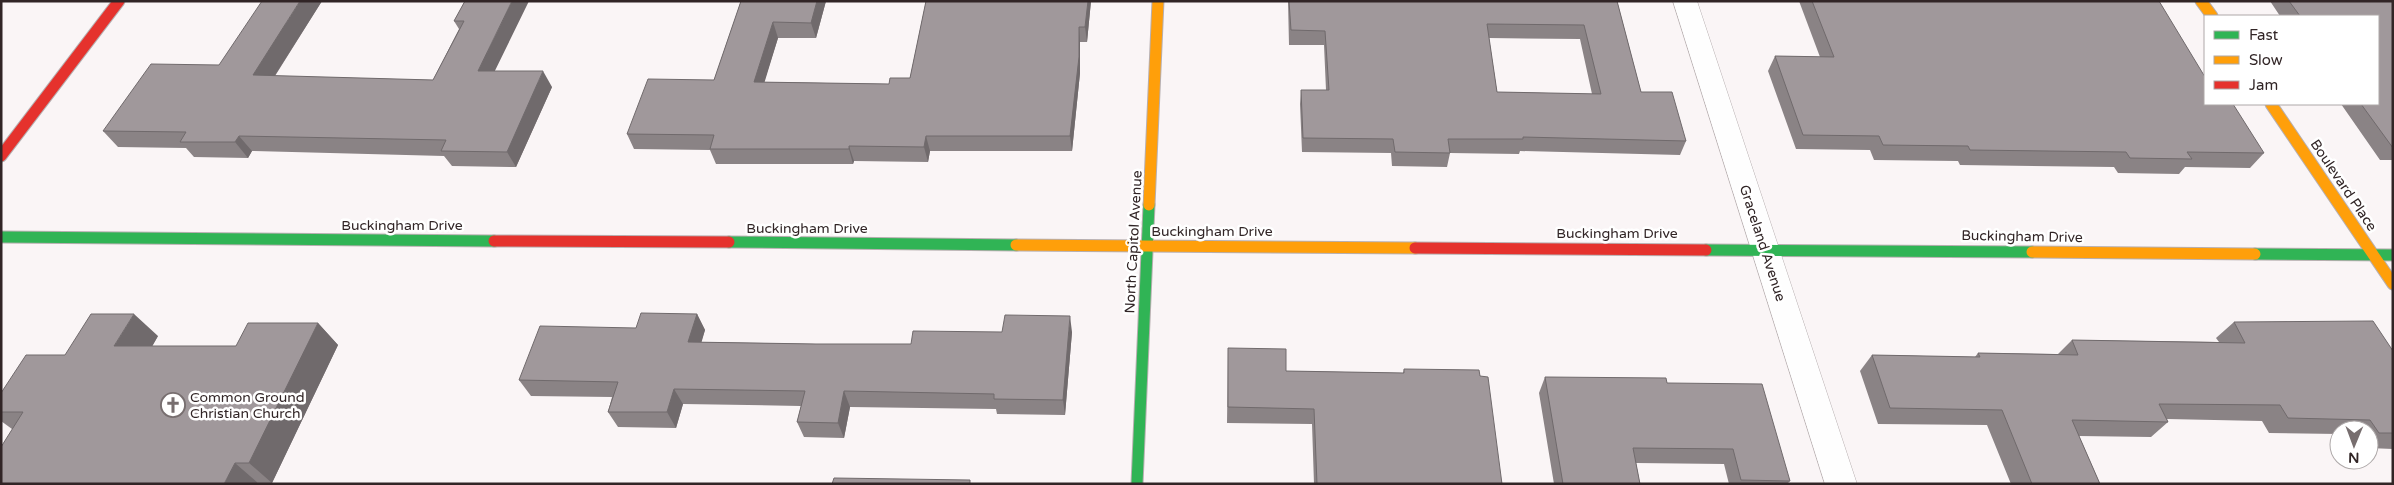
<svg xmlns="http://www.w3.org/2000/svg" width="2394" height="485" viewBox="0 0 2394 485" font-family="'Varela Round',sans-serif">
  <style>
    .lines { fill: none; stroke-linecap: round; stroke-linejoin: round }
    .street-casing { stroke: #b7afb0; stroke-width: 1 }
    .fast-casing { stroke: #b7afb0; stroke-width: 13 }
    .slow-casing { stroke: #b7afb0; stroke-width: 13 }
    .jam-casing { stroke: #b7afb0; stroke-width: 13 }
    .street { fill: #fefefe; fill-rule: evenodd }
    .fast { stroke: #30b455; stroke-width: 11 }
    .slow { stroke: #ff9f0a; stroke-width: 11 }
    .jam { stroke: #e5322d; stroke-width: 11 }
    .wall { fill: #8a8385; fill-rule: evenodd }
    .shaded-wall { fill: #706a6c }
    .building { fill: #a0989b; stroke: #706a6c; fill-rule: evenodd }
    .labels { text-anchor: middle; stroke-width: 5; stroke-linejoin: round; paint-order: stroke }
    .street-label { font-size: 14px; fill: #312526; stroke: #fff }
    .poi-label { font-size: 14px; fill: #312526; stroke: #fff; text-anchor: start }
  </style>
  <rect width="100%" height="100%" fill="#faf5f6"/>
  <g class="lines">
    <defs>
      <path id="street" d="M1673,1H1697L1857,484H1825Z"/>
      <path id="fast" d="M1,237L494,241
        M729,242L1016,245
        M1706,250L2032,252
        M2255,254L2393,255
        M1137,484L1149,205"/>
      <path id="slow" d="M2201,1L2212,16
        M2271,104L2393,284
        M1149,205L1158,1
        M1016,245L1415,248
        M2032,252L2255,254"/>
      <path id="jam" d="M1,156L119,1
        M494,241L729,242
        M1415,248L1706,250"/>
    </defs>
    <use href="#street" class="street-casing"/>
    <use href="#fast" class="fast-casing"/>
    <use href="#slow" class="slow-casing"/>
    <use href="#jam" class="jam-casing"/>
    <use href="#street" class="street"/>
    <use href="#fast" class="fast"/>
    <use href="#slow" class="slow"/>
    <use href="#jam" class="jam"/>
  </g>
  <path class="wall" d="M322,1L275,76L433,80L459,29L454,21L465,1L495,71L552,87L516,167L452,166L444,156L252,151L248,158L194,157L186,148L118,147L103,131L219,65Z
    M741,1H826L816,38H778L764,82L889,84L910,78L926,1H1091L1087,42H1080V73L1072,151H930L928,162L854,161L853,164H716L710,150L634,149L627,134L714,80Z
    M1288,1H1617L1641,92L1686,141L1680,155L1520,151L1519,154L1450,153L1447,167L1392,166L1391,153L1302,152L1300,104L1301,90H1326L1324,45H1289ZM1489,38L1580,39L1592,94L1497,92Z
    M1799,1H2159L2205,104L2264,153L2250,168L2185,167L2179,174L2118,173L2114,167L1960,165L1958,161L1874,160L1870,150L1796,149L1768,71L1775,56L1820,57Z
    M2270,1H2393V160H2380L2341,104H2378V16H2280Z
    M697,314L705,330L701,342L816,344H911L1002,332H1072L1065,415L997,414L996,409L850,407L844,438L804,437L797,422L801,406L683,404L676,428L618,427L608,412L612,397L531,396L519,380L636,328Z
    M2234,322L2393,351V449L2369,448V430H2339V434L2269,433L2262,421L2167,419L2168,422L2151,437L2079,436L2100,484H2011L1987,425L1878,424L1860,371L1872,355L1975,357L1978,353L2058,354L2072,340L2219,342L2216,338Z
    M318,323L338,345L272,483H258L12,429L1,421V393L65,355L158,336L152,346H236Z
    M1228,348L1286,371L1403,373L1404,369L1480,376L1502,484H1314L1312,424L1227,423Z
    M1545,377L1667,383L1790,481L1787,484H1729L1724,464L1636,463L1640,484H1554L1539,393Z"/>
  <path class="shaded-wall" d="M300,1H322L265,91L253,75Z
    M512,1H529L487,87L478,71Z
    M817,1H826L816,38L811,23Z
    M1088,1H1091L1087,42L1085,27Z
    M773,22L778,38L760,97L754,82Z
    M1079,27L1080,42V73L1072,151L1070,136Z
    M543,71L552,87L516,167L507,152Z
    M239,136L252,151L248,158L235,142Z
    M926,136L930,151L928,162L924,147Z
    M849,146L854,161L853,164L849,149Z
    M134,314L158,336L140,368L114,346Z
    M697,314L705,330L697,358L688,342Z
    M1070,316L1072,332L1065,415L1063,400Z
    M318,323L338,345L272,483L249,463Z
    M674,389L683,404L676,428L667,412Z
    M844,391L850,407L844,438L838,423Z
    M235,463L258,483V484H224Z"/>
  <path class="building" d="M262,1H300L253,75L433,80L464,21H454L465,1H512L478,71H543L507,152L441,151L446,140L239,136L235,142H180L186,132L103,131L151,64L219,65Z
    M741,1H817L811,23L773,22L754,82L889,84L890,78H910L926,1H1088L1085,27H1079V57L1070,136H926L924,147L849,146V149H710L714,135L627,134L648,79L714,80Z
    M1289,1H1617L1641,92H1672L1686,141L1523,137V139H1448L1450,153L1395,152L1393,139L1303,138L1301,90H1329L1325,31L1291,30ZM1487,24L1584,25L1601,94L1497,92Z
    M1812,1H2159L2205,77V104H2233L2264,153L2187,152L2192,159L2130,158L2126,152L1970,150L1968,146L1883,145L1879,136L1803,135L1775,56L1834,57Z
    M2289,1H2393V148L2361,104H2378V16H2300Z
    M641,313L697,314L688,342L816,344H911L913,331L1002,332L1005,315L1070,316L1063,400L994,399V394L844,391L838,423L797,422L805,391L674,389L667,412H608L618,382L519,380L540,326L636,328Z
    M91,314H134L114,346H236L248,323H318L249,463H235L224,484H1V447L23,412H1V393L26,355H65Z
    M2373,321L2393,351V433H2379L2370,420L2288,418L2280,405L2159,404L2168,422L2072,420L2100,484H2032L2002,410L1890,408L1872,355L1980,357L1978,353L2078,355L2072,340L2245,343L2234,322Z
    M1228,348L1286,349V371L1404,373V369L1479,370L1480,376L1488,377L1502,484H1317L1314,409L1228,407Z
    M1545,377L1666,378L1667,383L1762,384L1790,481L1741,480L1733,449L1633,448L1640,484H1563Z
    M834,478L970,480V484H832Z"/>
  <defs>
    <symbol id="church-ring" viewBox="-11 -11 22 22"><circle r="9.5" fill="#fff" stroke="#776e6f" stroke-width="1.5"/><path d="M-1.2-6h2.4v3.5h3.3v2.4h-3.3V6h-2.4V-.1h-3.3v-2.4h3.3Z" fill="#776e6f"/></symbol>
  </defs>
  <g fill-rule="evenodd">
    <use href="#church-ring" x="159" y="391" width="28" height="28"/>
  </g>
  <g class="labels">
    <g class="street-label">
      <text transform="translate(2344 185) rotate(56)" y="5">Boulevard Place</text>
      <text x="402" y="230">Buckingham Drive</text>
      <text x="807" y="233">Buckingham Drive</text>
      <text x="1212" y="236">Buckingham Drive</text>
      <text x="1617" y="238">Buckingham Drive</text>
      <text transform="translate(2022 236) rotate(1)" y="5">Buckingham Drive</text>
      <text transform="translate(1133 242) rotate(-87)" y="5">North Capitol Avenue</text>
      <text transform="translate(1763 243) rotate(72)" y="5">Graceland Avenue</text>
    </g>
    <g class="poi-label">
      <text x="190" y="402">Common Ground<tspan x="190" dy="16">Christian Church</tspan></text>
    </g>
  </g>
  <rect width="2394" height="485" fill="none" stroke="#312526" stroke-width="5"/>
  <rect x="2204" y="15" width="175" height="90" fill="#ffffff" stroke="#ada8a8"/>
  <rect x="2214" y="31" width="25" height="8" fill="#30b455" stroke="#ada8a8"/>
  <text x="2249" y="40" font-size="15" fill="#312526">Fast</text>
  <rect x="2214" y="56" width="25" height="8" fill="#ff9f0a" stroke="#ada8a8"/>
  <text x="2249" y="65" font-size="15" fill="#312526">Slow</text>
  <rect x="2214" y="81" width="25" height="8" fill="#e5322d" stroke="#ada8a8"/>
  <text x="2249" y="90" font-size="15" fill="#312526">Jam</text>
  <g transform="translate(2354 445) rotate(181)"><circle r="24" fill="#ffffff" stroke="#ada8a8"/>
  <path d="M0-4L9 19L0 12L-9 19Z" fill="#776e6f"/>
  <text y="-8" font-size="14" font-weight="bold" text-anchor="middle" fill="#312526">N</text>
  </g>
</svg>
